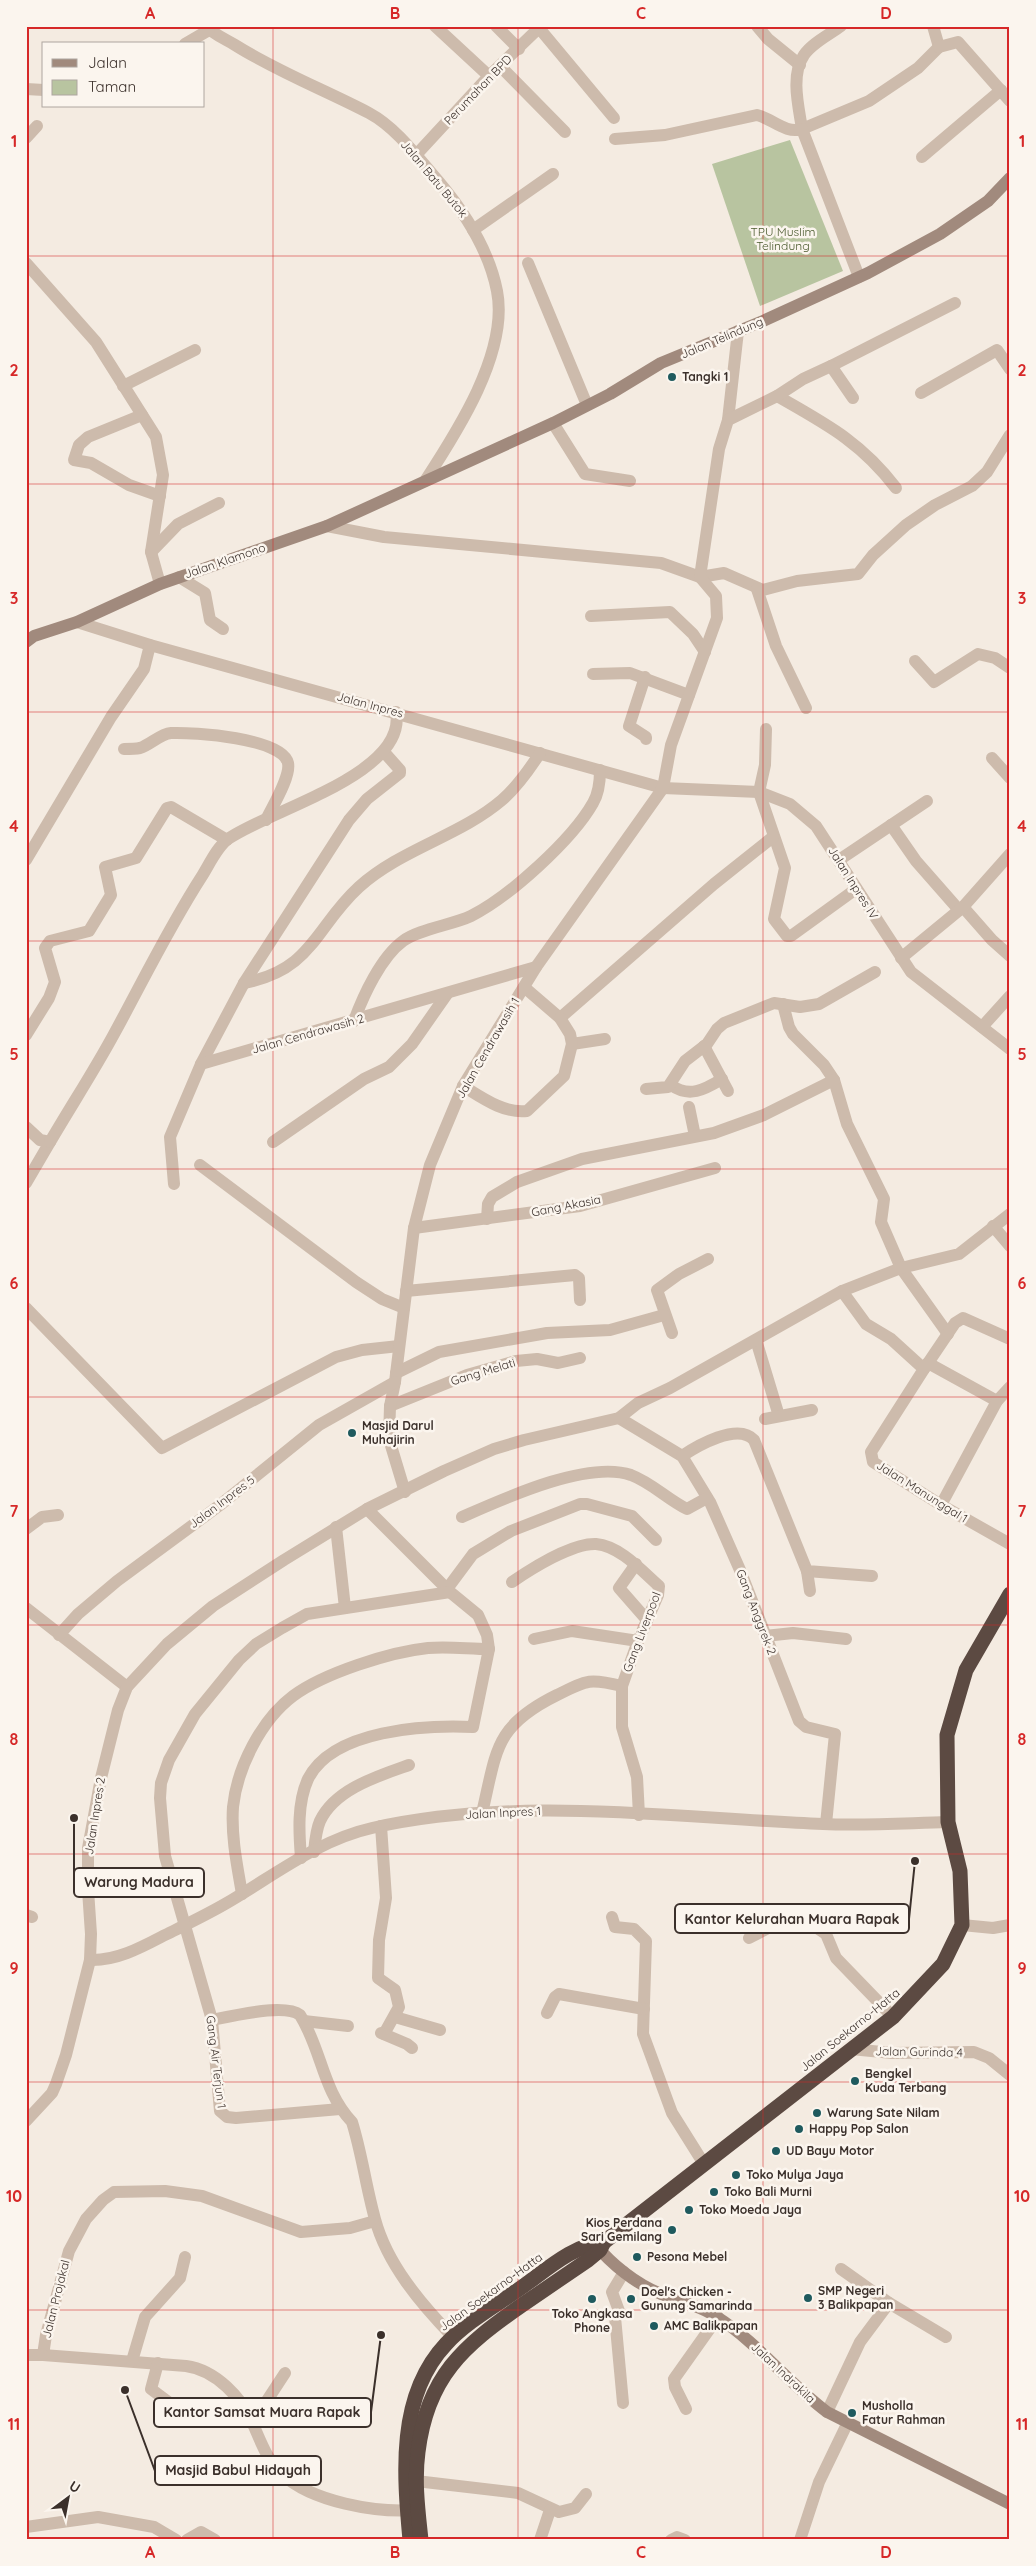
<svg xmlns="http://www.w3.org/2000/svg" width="1036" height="2566" viewBox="0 0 1036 2566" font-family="Quicksand,sans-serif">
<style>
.green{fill:#b8c4a0}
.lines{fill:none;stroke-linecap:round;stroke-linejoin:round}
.street{stroke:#cdbbac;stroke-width:12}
.secondary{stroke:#a18a7d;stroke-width:12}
.highway{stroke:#5c4a42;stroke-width:15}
.grid{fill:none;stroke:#d62828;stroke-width:1;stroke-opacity:0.55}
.poi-dot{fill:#1f5a5e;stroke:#fbf5ee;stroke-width:2}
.labels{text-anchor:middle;stroke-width:5;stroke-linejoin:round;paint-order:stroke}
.street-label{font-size:12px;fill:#3b302b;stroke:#fbf5ee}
.park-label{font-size:12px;fill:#4a5a2e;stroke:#fbf5ee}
.poi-label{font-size:12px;font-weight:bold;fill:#3b302b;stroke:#fbf5ee;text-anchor:start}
.leader{fill:none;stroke:#3b302b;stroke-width:2}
.callout-dot{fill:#3b302b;stroke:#fbf5ee;stroke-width:2}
.callout{fill:#fbf5ee;stroke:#3b302b;stroke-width:2}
.callout-label{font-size:14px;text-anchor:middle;font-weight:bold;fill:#3b302b}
.neatline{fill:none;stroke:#d62828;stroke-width:2}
.grid-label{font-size:16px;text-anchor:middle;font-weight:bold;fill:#d62828}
</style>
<rect width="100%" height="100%" fill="#f4ebe1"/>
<!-- green -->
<path class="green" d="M790,140L843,271L760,306L712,164Z"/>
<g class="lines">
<!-- street -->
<g class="street">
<path d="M206,26C213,34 225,39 235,45C278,72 325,90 369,113C397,128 419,159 439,182C465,213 489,250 497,291C509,352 457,432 425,481"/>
<path d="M435,26L489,76"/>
<path d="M496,26L519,49"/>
<path d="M757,26L768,39L800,65"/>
<path d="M841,26C829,35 812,43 804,55C790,75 799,108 802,129L869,101L918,68L939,47"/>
<path d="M933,26L939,47"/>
<path d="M539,28L614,118"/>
<path d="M185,44L209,30"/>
<path d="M939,47L958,42L1010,101"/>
<path d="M500,66L565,132"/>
<path d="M26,89L44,90"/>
<path d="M26,138L37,126"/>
<path d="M615,139L665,135L757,115C773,119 785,134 802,129L859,277"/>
<path d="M416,155L489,76L541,26"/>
<path d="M922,157L1001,90"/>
<path d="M473,230L553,174"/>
<path d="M26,263L96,342L156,437L163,475L151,552L160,584"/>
<path d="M528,263L587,405"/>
<path d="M831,366L955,303"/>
<path d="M123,386L195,350"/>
<path d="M921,393L997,350L1010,369"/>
<path d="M777,396C826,424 861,442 896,488"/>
<path d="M142,415L88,437L79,445L74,460L91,463L129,485L160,496"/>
<path d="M728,420L738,331"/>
<path d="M553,423L585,474L630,481"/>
<path d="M327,526L384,537L661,563L700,577L724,573L763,590L797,581L858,574L873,555L906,525L935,505L972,486L987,472L1010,435"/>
<path d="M151,552L178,524L219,503"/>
<path d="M179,577L205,593L210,620L223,629"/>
<path d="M757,589L776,646L806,708"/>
<path d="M591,616L670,612L693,634L705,652"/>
<path d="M77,622L150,645L663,788L759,792L790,804L816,826L911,972L1010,1049"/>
<path d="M915,661L934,682L978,654L995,658L1010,668"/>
<path d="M593,674L630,673L689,695"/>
<path d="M645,677L629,726L646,737V739"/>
<path d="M766,729L765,765L759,792L785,868L774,919L787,936H791L856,889"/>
<path d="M124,749C129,749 135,749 140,748C150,745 160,734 171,733C193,732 283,738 288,763C291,777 272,807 266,820"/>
<path d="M992,758L1010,778"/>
<path d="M891,825L916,861L959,910"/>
<path d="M26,860L111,717L144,669L150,645"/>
<path d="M839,860L927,801"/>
<path d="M963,907L992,940L1010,956"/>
<path d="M901,958L963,907L1010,854"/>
<path d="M244,983C313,970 315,927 359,887C401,849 460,836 502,800C517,787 529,770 540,753"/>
<path d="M524,987L560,1018L714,884L773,837"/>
<path d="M783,1004L789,1027L793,1034L824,1065L834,1080L847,1124L884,1199L881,1222L901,1268L948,1334"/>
<path d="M354,1021C363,996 381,957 403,941C419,929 452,925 471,916C509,897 572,840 593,803C599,793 600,782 600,770"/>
<path d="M982,1027L1010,996"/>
<path d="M26,1035L49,998L55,982L45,948L50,941L89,931L111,895L105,867L136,858L167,808L171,807L227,840"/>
<path d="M572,1044L605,1039"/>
<path d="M704,1046L728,1091"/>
<path d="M201,1064L244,983L349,820L367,799L400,773V770L384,752"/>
<path d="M671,1085C689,1098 704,1090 722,1079"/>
<path d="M463,1086C481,1097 504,1114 527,1111L564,1076L572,1044L570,1034L560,1018"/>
<path d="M646,1089L668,1087L685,1061L707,1044L717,1029L724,1023L774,1003L800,1007L819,1004L875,972"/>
<path d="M689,1107L695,1136"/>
<path d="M26,1127L40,1140L50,1142L26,1183"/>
<path d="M50,1142C71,1106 94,1071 114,1034C143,981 169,927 202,876C209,865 217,847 228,839C269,810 408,774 396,712"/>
<path d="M273,1142L364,1079L389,1067L412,1044L447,994"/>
<path d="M200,1165L356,1282L382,1299L404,1308"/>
<path d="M174,1184L170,1137L201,1064L536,967"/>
<path d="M487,1219L488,1204L492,1197L517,1182L582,1159L714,1133L764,1115L834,1080"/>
<path d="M993,1226L1010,1246"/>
<path d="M414,1228L580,1206L715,1168"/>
<path d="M406,1291L575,1275L579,1278L580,1300"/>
<path d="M842,1291L866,1324L891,1339L924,1369L871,1452L873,1462L941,1505L1010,1544"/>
<path d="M26,1308L162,1448L336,1357L362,1350L399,1346"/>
<path d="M672,1333L657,1290L679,1274L708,1259"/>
<path d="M756,1340L779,1416"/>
<path d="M928,1363L997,1401"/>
<path d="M924,1369L955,1323L963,1318L1010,1339"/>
<path d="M396,1373L439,1352L547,1333L610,1330L664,1315"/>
<path d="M390,1406L467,1375L516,1361L537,1359L558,1363L580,1358"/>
<path d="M619,1418L682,1456L710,1502L740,1570L799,1721L806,1727L835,1734L826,1824"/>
<path d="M765,1419L812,1410"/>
<path d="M682,1456C697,1446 738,1422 754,1440L807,1571L872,1576"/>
<path d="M405,1492L389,1439L390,1406L395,1382L414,1228L430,1165L463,1086L536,967L663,788L671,745L717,618L716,596L700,577L719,449L728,420L777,396L803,379L831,366L853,398"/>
<path d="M941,1505L997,1401L1010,1387"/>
<path d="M462,1517C503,1499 587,1460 631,1475C652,1483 667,1499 687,1509L707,1498"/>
<path d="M336,1527L345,1608"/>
<path d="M26,1529L42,1517L58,1515"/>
<path d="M636,1564L619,1588L647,1620"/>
<path d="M807,1571L810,1591"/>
<path d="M512,1582C531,1569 572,1543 596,1544C620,1546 642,1571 659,1586L658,1595L638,1641L622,1686V1727L637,1777L639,1815"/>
<path d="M447,1589L473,1554L511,1531L580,1504H587L632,1516L656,1540"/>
<path d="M26,1608L127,1687"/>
<path d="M59,1635L78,1614L117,1581L220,1505L319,1425L395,1382"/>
<path d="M765,1636L793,1633L846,1639"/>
<path d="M534,1639L572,1631L638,1641"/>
<path d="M482,1813C497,1750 494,1726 557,1695C587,1680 589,1678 622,1686"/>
<path d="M381,1826L386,1898L379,1940L378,1978L395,1990L399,2007L384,2034"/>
<path d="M314,1852C315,1842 316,1830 320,1821C335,1789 378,1776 409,1765"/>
<path d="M301,1858C299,1833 297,1803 308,1779C333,1729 426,1725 473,1727L489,1649L487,1635L478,1615L450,1592L367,1509"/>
<path d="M242,1894C237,1865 231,1836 233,1807C237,1768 261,1720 293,1696C324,1673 390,1652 428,1648C448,1646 469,1649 489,1649"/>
<path d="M26,1915L32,1917"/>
<path d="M612,1917L615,1927L634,1929L646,1941L643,2034L672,2113L704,2164"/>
<path d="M962,1925L993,1928L1010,1925"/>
<path d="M749,1938L793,1915L801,1917L826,1934L836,1958L893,2017"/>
<path d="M90,1960C117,1961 142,1947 165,1935C185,1925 206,1915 225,1904C272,1877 318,1840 372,1828C519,1795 674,1818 823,1824C865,1826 907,1823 948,1822"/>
<path d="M547,2013L555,1997L559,1994L644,2009"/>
<path d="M395,2017L440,2030"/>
<path d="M212,2020C231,2016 285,2003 300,2015C322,2050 322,2090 352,2122C362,2154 366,2187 375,2219C387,2264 421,2304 453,2337"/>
<path d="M304,2021L348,2026"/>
<path d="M381,2033L407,2044L412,2048"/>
<path d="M851,2049L892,2053L974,2052L989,2058L1010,2075"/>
<path d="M340,2109L236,2118L227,2117L220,2111L212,2020L165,1856L160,1798L161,1783L169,1760L195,1714L239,1660L256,1644L282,1628L307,1614L450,1592"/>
<path d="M26,2121L52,2093L56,2084L66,2055L90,1960L91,1934L88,1890V1848L101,1778L118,1710L127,1687L167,1644L213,1606L284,1560L367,1509L444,1471L494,1449L524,1440L619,1418L638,1403L670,1388L842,1291L901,1268L959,1254L1010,1214"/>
<path d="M375,2221L350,2228L301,2232L202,2196L165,2191L114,2192L103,2200L86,2219L69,2251L46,2335L43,2355L186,2366C216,2370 242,2398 253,2424C261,2442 267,2460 282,2474C312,2502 376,2513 416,2510"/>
<path d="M841,2269L889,2303"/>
<path d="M26,2355H43"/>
<path d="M132,2361L145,2317L180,2278L185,2257"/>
<path d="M158,2363L151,2389L191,2419"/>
<path d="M623,2403L615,2317L619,2311L612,2292L624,2272"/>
<path d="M686,2409L675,2387L674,2379L718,2317"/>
<path d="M827,2412L860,2342L889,2303L946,2337"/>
<path d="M253,2422L285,2373"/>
<path d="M416,2481L518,2493L559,2512L575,2508L586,2494"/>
<path d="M26,2527L98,2517L154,2527L176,2540"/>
<path d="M187,2540L201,2532L215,2540"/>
<path d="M540,2540L550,2510"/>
<path d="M671,2540L677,2537L685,2540"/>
<path d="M800,2540L819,2482L848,2422"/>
</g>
<!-- secondary -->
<g class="secondary">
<path d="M26,642L34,636L77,622L160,584L327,526L553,423L610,394L661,363L763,321L868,273L940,234L988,201L1010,178"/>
<path d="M595,2244C611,2264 636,2284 661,2294C679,2301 701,2306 717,2317C758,2343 788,2383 827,2412L1010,2504"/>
</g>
<!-- highway -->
<g class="highway">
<path d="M410,2540C404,2474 397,2396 446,2344C467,2321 497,2305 522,2287C546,2270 575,2244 604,2242"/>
<path d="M421,2540C418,2511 414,2481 418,2452C427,2377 463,2346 522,2305C544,2290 566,2275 588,2260L600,2250L604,2242L893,2017L943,1964L962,1925L960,1871L948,1822L947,1735L966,1670L1010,1594"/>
</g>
</g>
<!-- grid -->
<path class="grid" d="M273,26V2540M518,26V2540M763,26V2540M26,256H1010M26,484H1010M26,712H1010M26,941H1010M26,1169H1010M26,1397H1010M26,1625H1010M26,1854H1010M26,2082H1010M26,2310H1010"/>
<!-- markers -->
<g class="poi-dot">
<circle cx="672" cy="377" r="5"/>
<circle cx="352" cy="1433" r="5"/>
<circle cx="855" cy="2081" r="5"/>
<circle cx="817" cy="2113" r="5"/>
<circle cx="799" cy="2129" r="5"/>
<circle cx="776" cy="2151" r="5"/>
<circle cx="736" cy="2175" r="5"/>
<circle cx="714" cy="2192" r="5"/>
<circle cx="689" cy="2210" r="5"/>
<circle cx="672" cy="2230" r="5"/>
<circle cx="637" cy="2257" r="5"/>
<circle cx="808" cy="2298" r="5"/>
<circle cx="592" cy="2299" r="5"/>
<circle cx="631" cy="2299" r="5"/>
<circle cx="654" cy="2326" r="5"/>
<circle cx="852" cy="2413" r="5"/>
</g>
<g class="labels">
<!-- street labels -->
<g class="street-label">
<text transform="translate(478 90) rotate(-46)" y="4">Perumahan BPD</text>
<text transform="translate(434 179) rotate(50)" y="4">Jalan Batu Butok</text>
<text transform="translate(722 338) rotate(-23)" y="4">Jalan Telindung</text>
<text transform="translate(225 561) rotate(-19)" y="4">Jalan Klamono</text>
<text transform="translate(370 705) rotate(15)" y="4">Jalan Inpres</text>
<text transform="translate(853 883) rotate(58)" y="4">Jalan Inpres IV</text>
<text transform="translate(308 1034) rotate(-16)" y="4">Jalan Cendrawasih 2</text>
<text transform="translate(488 1048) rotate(-60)" y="4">Jalan Cendrawasih 1</text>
<text transform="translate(566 1206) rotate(-11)" y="4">Gang Akasia</text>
<text transform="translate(483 1372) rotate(-17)" y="4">Gang Melati</text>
<text transform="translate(922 1492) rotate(32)" y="4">Jalan Manunggal 1</text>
<text transform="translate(222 1502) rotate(-37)" y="4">Jalan Inpres 5</text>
<text transform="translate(756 1612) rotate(69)" y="4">Gang Anggrek 2</text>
<text transform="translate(642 1632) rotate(-69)" y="4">Gang Liverpool</text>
<text transform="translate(503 1813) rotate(-3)" y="4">Jalan Inpres 1</text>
<text transform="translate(95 1816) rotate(-81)" y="4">Jalan Inpres 2</text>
<text transform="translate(850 2030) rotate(-39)" y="4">Jalan Soekarno-Hatta</text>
<text transform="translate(919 2052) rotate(1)" y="4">Jalan Gurinda 4</text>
<text transform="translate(216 2062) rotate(83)" y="4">Gang Air Terjun 1</text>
<text transform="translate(491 2292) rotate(-36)" y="4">Jalan Soekarno-Hatta</text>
<text transform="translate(56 2299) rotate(-76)" y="4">Jalan Projakal</text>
<text transform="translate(783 2373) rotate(43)" y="4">Jalan Indrakila</text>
</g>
<!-- park labels -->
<g class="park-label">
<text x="783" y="236">TPU Muslim<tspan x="783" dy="14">Telindung</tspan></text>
</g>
<!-- poi labels -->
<g class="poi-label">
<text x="682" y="381">Tangki 1</text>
<text x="362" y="1430">Masjid Darul<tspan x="362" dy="14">Muhajirin</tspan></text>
<text x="865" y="2078">Bengkel<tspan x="865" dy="14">Kuda Terbang</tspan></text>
<text x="827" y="2117">Warung Sate Nilam</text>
<text x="809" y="2133">Happy Pop Salon</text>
<text x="786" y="2155">UD Bayu Motor</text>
<text x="746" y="2179">Toko Mulya Jaya</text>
<text x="724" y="2196">Toko Bali Murni</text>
<text x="699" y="2214">Toko Moeda Jaya</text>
<text x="662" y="2227" text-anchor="end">Kios Perdana<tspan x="662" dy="14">Sari Gemilang</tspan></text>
<text x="647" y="2261">Pesona Mebel</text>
<text x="818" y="2295">SMP Negeri<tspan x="818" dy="14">3 Balikpapan</tspan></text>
<text x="641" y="2296">Doel's Chicken -<tspan x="641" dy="14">Gunung Samarinda</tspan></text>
<text x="592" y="2318" text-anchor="middle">Toko Angkasa<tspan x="592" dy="14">Phone</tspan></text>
<text x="664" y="2330">AMC Balikpapan</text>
<text x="862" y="2410">Musholla<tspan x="862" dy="14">Fatur Rahman</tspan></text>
</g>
</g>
<!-- callouts -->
<path class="leader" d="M74 1818L74 1882M915 1861L909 1919M381 2335L371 2412M125 2390L155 2471"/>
<g class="callout-dot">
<circle cx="74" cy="1818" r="5"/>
<circle cx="915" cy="1861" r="5"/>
<circle cx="381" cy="2335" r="5"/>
<circle cx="125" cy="2390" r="5"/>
</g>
<g class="callout">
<rect x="74" y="1868" width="130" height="29" rx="5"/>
<rect x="675" y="1904" width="234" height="29" rx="5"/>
<rect x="154" y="2398" width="217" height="29" rx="5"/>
<rect x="155" y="2456" width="166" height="29" rx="5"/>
</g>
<g class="callout-label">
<text x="139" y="1887">Warung Madura</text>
<text x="792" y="1924">Kantor Kelurahan Muara Rapak</text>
<text x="262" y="2417">Kantor Samsat Muara Rapak</text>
<text x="238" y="2475">Masjid Babul Hidayah</text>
</g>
<!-- border -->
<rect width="1036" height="2566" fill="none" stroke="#fbf5ee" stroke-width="55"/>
<!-- legend -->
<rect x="42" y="42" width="162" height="65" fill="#fbf5ee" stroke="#aea6a0"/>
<rect x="52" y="59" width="25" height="8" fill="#a18a7d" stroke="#aea6a0"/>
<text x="88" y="68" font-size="15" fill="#3b302b">Jalan</text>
<rect x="52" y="80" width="25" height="15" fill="#b8c4a0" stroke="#aea6a0"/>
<text x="88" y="92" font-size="15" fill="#3b302b">Taman</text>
<!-- north arrow -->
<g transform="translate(68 2498) rotate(32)" stroke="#fbf5ee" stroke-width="4" paint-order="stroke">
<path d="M0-4L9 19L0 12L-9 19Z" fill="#3b302b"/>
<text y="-8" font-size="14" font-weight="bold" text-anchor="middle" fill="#3b302b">U</text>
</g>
<rect x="28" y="28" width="980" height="2510" class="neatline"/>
<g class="grid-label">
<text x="150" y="19">A</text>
<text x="395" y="19">B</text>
<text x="641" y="19">C</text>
<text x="886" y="19">D</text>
<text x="14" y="147">1</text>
<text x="1022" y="147">1</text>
<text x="14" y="376">2</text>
<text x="1022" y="376">2</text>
<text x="14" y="604">3</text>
<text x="1022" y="604">3</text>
<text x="14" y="832">4</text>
<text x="1022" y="832">4</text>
<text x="14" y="1060">5</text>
<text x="1022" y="1060">5</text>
<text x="14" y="1289">6</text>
<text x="1022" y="1289">6</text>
<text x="14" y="1517">7</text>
<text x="1022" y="1517">7</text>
<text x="14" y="1745">8</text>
<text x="1022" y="1745">8</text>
<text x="14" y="1974">9</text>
<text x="1022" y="1974">9</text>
<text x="14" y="2202">10</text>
<text x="1022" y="2202">10</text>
<text x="14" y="2430">11</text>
<text x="1022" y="2430">11</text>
<text x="150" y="2558">A</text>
<text x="395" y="2558">B</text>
<text x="641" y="2558">C</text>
<text x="886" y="2558">D</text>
</g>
</svg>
